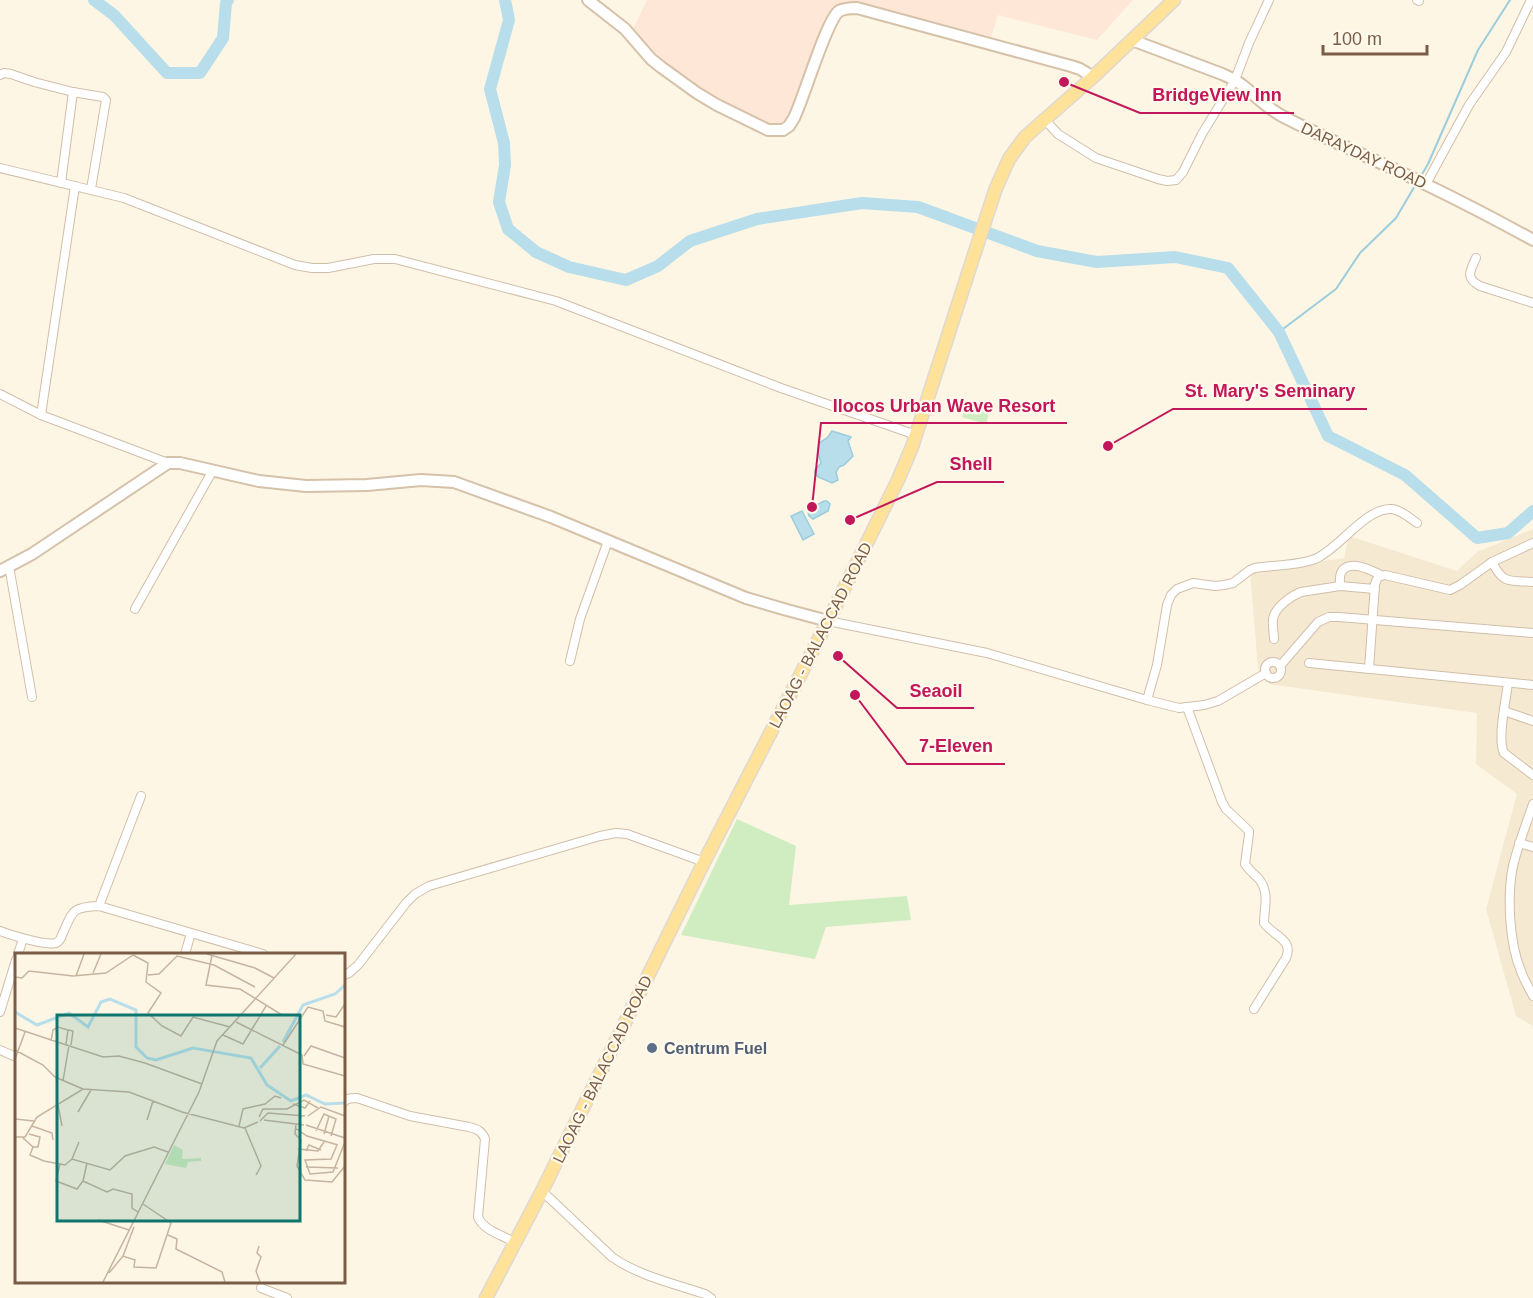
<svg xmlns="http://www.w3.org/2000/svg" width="1533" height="1298" viewBox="0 0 1533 1298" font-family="Helvetica,sans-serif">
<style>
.residential{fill:#f6e9d2}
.commercial{fill:#ffe7d7}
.green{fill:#cfedc1}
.water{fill:#b7deea;stroke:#9ccddc;stroke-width:1.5}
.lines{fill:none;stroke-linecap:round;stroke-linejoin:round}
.stream{stroke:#9ccddc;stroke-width:2}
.river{stroke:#b7deea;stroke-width:12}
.street-casing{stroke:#d1bea9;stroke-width:10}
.secondary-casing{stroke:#d6c1a9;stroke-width:14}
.primary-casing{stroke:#dfd8d3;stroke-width:15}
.street{stroke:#fff;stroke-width:8}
.secondary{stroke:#fff;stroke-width:10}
.primary{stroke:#ffe29a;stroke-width:12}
.service-dot{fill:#5c6f8a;stroke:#fff9ec;stroke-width:2}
.labels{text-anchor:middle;stroke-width:4.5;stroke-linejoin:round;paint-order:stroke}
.street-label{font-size:16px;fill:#795d47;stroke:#fff9ec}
.service-label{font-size:16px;font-weight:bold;fill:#4e5e75;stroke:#fff9ec;text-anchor:start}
.inset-river{fill:none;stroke:#b7deea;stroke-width:3}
.inset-road{fill:none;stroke:#c5b4a0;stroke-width:1.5}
.view{fill:#0f766e;fill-opacity:0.15;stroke:#0f766e;stroke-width:3}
.inset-edge{fill:none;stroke:#795d47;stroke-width:3}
.leader{fill:none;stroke:#c2185b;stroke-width:2}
.callout-dot{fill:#c2185b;stroke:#fff9ec;stroke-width:2}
.callout-label{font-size:18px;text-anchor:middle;font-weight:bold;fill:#c2185b;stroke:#fff9ec;stroke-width:4.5;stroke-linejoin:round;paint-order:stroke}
</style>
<rect width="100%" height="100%" fill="#fef6e4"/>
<!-- residential -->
<path class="residential" d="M1533,529V1026L1516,1016L1486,909L1517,794L1476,764L1477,713L1269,684L1258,669L1250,572L1344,558L1349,536L1457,571L1477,552Z"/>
<!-- commercial -->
<path class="commercial" d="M647,0H1133L1097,40L998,15L990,40L858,3L845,2L832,9L790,119L783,126L770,127L721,103L662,63L633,29Z"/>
<!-- green -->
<g class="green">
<path d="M966,405L989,413L986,424L962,417Z"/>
<path d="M737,819L796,846L789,905L907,896L911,920L826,927L815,959L681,935Z"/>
</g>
<!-- water -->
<g class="water">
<path d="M832,431L851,437L848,441L853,456L844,465L839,467L836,472L838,480L832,483L818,477L815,473V470L821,463L818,452L819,443L827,438Z"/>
<path d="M824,501H827L830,504L828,511L813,519L809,516L808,512L809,509Z"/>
<path d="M802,511L814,534L803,540L791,516Z"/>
</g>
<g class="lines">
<!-- stream -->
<g class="stream">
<path d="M1421,176L1428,164L1478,50L1510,0"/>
<path d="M1279,332L1336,289L1360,253L1396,218L1416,184"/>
</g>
<!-- river -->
<g class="river">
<path d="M94,0L114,15L167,73H200L223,38L226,3L228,0"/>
<path d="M505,0L509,20L490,89L504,143L505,165L499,202L508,229L536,252L569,267L626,280L658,266L690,241L757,219L862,203L918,207L1037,251L1097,262L1175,257L1228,268L1279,332L1328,436L1405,475L1477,538L1508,533L1533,511"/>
</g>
<defs>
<g id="street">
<path d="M1417,0L1419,1"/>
<path d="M0,75L4,73L11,74L34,82L73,92L61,183"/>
<path d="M73,92L103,97L106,100L91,189"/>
<path d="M1045,120L1058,134L1096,158L1158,179L1167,181L1176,180L1183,172L1202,134L1235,80L1249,43L1269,0"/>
<path d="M0,168L124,198L295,265L312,268H328L374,259H395L556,301L781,388L916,435"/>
<path d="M1426,184L1469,105L1506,52L1531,0"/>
<path d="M1476,258C1470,271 1465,278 1480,286L1533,303"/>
<path d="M0,394L41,415L168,463"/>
<path d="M41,415L75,186"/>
<path d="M1492,562C1504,585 1508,580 1533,582"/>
<path d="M9,566L32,697"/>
<path d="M1340,586C1340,581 1339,575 1342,571C1351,559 1372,571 1381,575"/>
<path d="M135,609L213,470"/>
<path d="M828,621L987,653L1147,700L1179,708L1204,705L1218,701L1266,673"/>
<path d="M1274,639C1274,632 1272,625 1273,619C1275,607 1291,596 1301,592L1340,586L1375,589"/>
<path d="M570,661L580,619L608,541"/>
<circle cx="1273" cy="670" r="8"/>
<path d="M1309,663L1533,685"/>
<path d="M1280,666L1318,622L1329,617H1339L1533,633"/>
<path d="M1369,669L1375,584L1378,577L1385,575L1450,590L1460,585L1492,562L1533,543"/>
<path d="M1508,683C1506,700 1497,739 1504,753L1533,775"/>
<path d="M1147,700L1157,665L1167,605L1171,595L1177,589L1193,583L1215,586L1224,585L1233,583L1250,570L1255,568C1274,565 1297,566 1315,559C1339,549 1366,507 1392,509C1401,510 1410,518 1417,523"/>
<path d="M1187,707L1222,802L1226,809L1249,831V834L1245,864C1249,870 1254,874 1259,879C1270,893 1264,908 1264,923C1273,936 1294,939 1286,958L1254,1009"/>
<path d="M1504,711L1533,721"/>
<path d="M1533,804C1526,825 1518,845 1513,866C1507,895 1509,943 1521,971C1524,980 1529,988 1533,996"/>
<path d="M1519,843L1533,847"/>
<path d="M99,906L141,796"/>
<path d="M0,931C10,935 47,946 56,943C60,941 61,939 62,935C73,912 70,907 99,906L263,954"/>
<path d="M18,954L23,939"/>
<path d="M185,954L191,933"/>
<path d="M344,975L349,973L358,965L406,903L415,894L429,886L600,836L616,833L627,834L704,862"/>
<path d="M0,1012L16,960"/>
<path d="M0,1050L16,1057"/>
<path d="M344,1102C347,1098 352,1098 357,1098L410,1116L469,1127C477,1129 482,1131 485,1139L478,1217C483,1230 502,1235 514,1242"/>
<path d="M542,1191L612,1257C639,1276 675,1284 705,1294L711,1298"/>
<path d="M261,1288L287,1298"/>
</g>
<g id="secondary">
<path d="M588,0L625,29L651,59L661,67L697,93L717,105L768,130H783L789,126L794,118C804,98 826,21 839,11C845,8 851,8 857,8L1071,66L1080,69L1093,77"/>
<path d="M1132,40L1222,74C1229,77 1236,80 1242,85C1256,96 1267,108 1282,116C1328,140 1376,160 1423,183C1460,201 1497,220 1533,240"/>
<path d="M0,571L32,554L168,463H180L259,481L306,486L367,485L421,480L454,482L551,517L746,598L787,610L828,621"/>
</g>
<path id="primary" d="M486,1298L542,1191L704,862L828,621L898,480L912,447L972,261L996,188L1009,159L1025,137L1093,77L1174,0"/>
</defs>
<!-- street casing -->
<use href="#street" class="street-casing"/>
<!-- secondary casing -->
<use href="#secondary" class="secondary-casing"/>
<!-- primary casing -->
<use href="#primary" class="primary-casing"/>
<!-- street -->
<use href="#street" class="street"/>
<!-- secondary -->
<use href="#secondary" class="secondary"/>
<!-- primary -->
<use href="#primary" class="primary"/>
</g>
<!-- markers -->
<circle class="service-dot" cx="652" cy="1048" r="6"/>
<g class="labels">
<!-- street labels -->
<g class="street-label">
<text transform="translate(1364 155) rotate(25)" y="6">DARAYDAY ROAD</text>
<text transform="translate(820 635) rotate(-63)" y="6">LAOAG - BALACCAD ROAD</text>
<text transform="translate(602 1069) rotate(-64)" y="6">LAOAG - BALACCAD ROAD</text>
</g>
<!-- service labels -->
<g class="service-label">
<text x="664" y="1054">Centrum Fuel</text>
</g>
</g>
<!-- overview -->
<g transform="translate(15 953)">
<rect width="330" height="330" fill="#fef6e4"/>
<path d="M159,192L168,197L167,206L186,205V208L173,209L171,215L150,211Z" fill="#cfedc1"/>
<path class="inset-river" d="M0,59L22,72L54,60L73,74L86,49L95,46L121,57V94L132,105L141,107L178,95L236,105L252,132L276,148L291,142L310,151L330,150M268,89L288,52L320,41L330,32M245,115L265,93"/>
<path class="inset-road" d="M192,1L240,15L259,25M118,2L133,10L131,29L146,40L133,60L147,73L166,83L178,64L215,74M197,2L191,32L225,36L267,62M78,20L86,1M133,22L144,21L162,3L199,12L240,34M61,23L69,1M0,24L7,25L14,18L58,23L91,20L118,2M311,62L321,64L330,51M221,69L287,102L288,111L330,123M0,75L88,104L104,103L130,110L187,131M53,77L58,78L56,92M208,82L228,91L251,53M36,88L38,77L43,74L53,77L51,91M268,92L293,54L308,58L310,68L330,74M0,97L28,112L40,124L68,136M289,103L296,93L330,105M0,106L10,79M48,128L54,92M278,151L290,155L295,148M43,152L47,173M63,159L76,137M293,163L306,154L330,163M244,164L248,156H272L289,147L303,155M0,166L19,168M132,167L138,148M249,167L289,172M245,168L253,160L290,163M281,171L280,181L286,187L282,213L290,227L317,229L330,213M291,172L330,185M17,173L37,180L38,187M224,173L228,156L250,151L260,143L266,145M230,175L246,213L241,222M280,175L292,183L323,192M301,178L309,161L321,166L316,183M14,181L25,184L23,194H18M309,181L314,163M0,184H10L22,164L68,136L114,139L167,159L229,175L243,169M8,185L18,194L15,202L29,208L50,212L57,206L95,217L110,203L139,194L153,199M322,192L316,206L290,207L295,221L318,219L330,189M283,196L303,198L309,189M291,198L294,192L306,197M57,206L64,189M45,211L41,228L62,236L68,228L92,239L98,236L117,241V255L123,259M291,214L323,215M68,228L72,210M83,267L114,277M153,282L162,286L161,296L207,319L210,329M244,293L242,300L246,304L241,318L245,329M108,303L119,274M94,320L108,303L120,307L119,314L141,315L156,270L128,251M88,329L184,139L202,88L281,1"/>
<path class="view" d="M42,62H285V268H42Z"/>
<rect width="330" height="330" class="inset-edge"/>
</g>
<!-- callouts -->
<path class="leader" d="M1064 82L1140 113H1294M1108 446L1173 409H1367M812 507L821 423H1067M850 520L937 482H1004M838 656L897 708H974M855 695L907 764H1005"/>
<g class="callout-dot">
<circle cx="1064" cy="82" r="6"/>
<circle cx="1108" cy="446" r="6"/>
<circle cx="812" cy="507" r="6"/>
<circle cx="850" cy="520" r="6"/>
<circle cx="838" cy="656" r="6"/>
<circle cx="855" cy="695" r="6"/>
</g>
<g class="callout-label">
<text x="1217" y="101">BridgeView Inn</text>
<text x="1270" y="397">St. Mary's Seminary</text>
<text x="944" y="412">Ilocos Urban Wave Resort</text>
<text x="971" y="470">Shell</text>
<text x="936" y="697">Seaoil</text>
<text x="956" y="752">7-Eleven</text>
</g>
<!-- scale -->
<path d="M1323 45v9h104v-9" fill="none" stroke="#795d47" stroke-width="3"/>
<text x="1332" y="45" font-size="18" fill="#795d47" stroke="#fff9ec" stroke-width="4.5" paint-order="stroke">100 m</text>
</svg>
